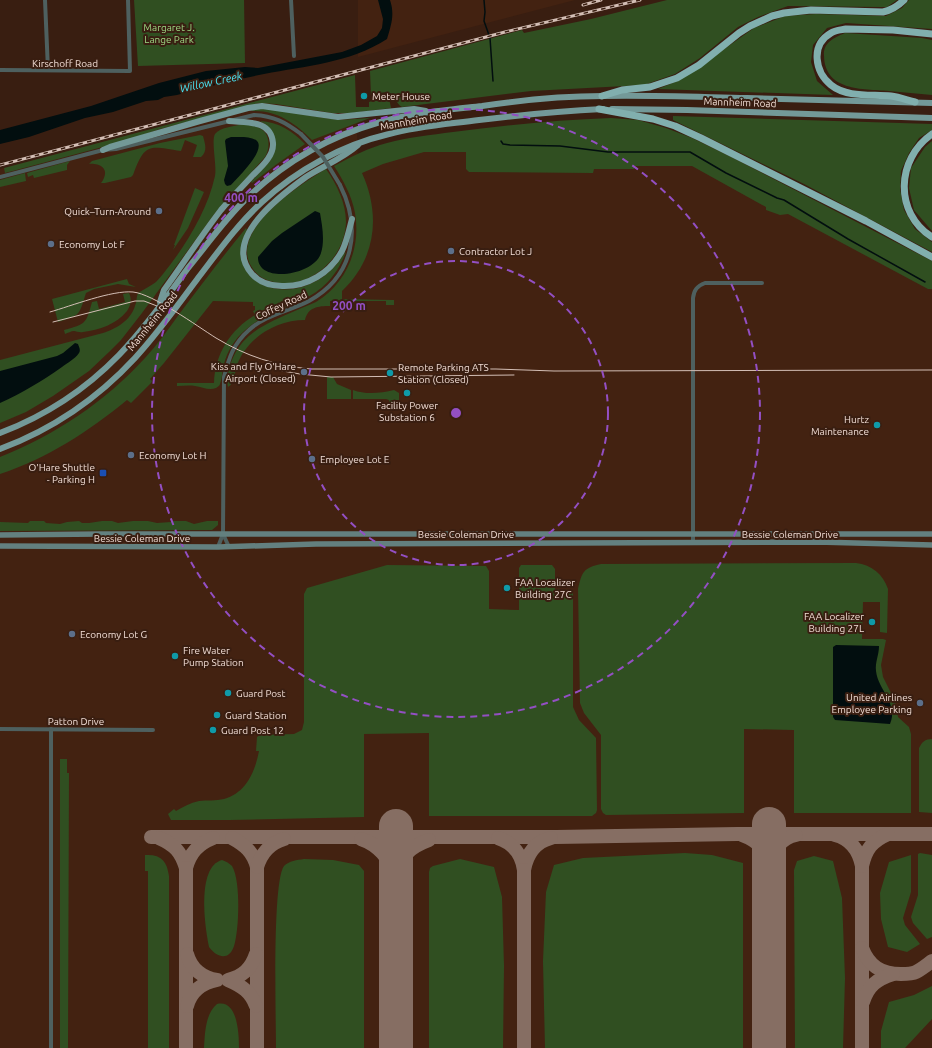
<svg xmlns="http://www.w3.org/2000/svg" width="932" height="1048" viewBox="0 0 932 1048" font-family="Ubuntu,sans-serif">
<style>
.built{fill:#432211}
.green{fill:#304f21}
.water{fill:#020e0f}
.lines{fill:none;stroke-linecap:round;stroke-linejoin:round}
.stream{stroke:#020e0f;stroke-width:1.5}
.taxiway{stroke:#866e63;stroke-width:14}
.runway{stroke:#866e63;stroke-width:34}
.street{stroke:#4e605f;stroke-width:4}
.secondary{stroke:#63807f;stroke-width:5.5}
.primary{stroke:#739998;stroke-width:6}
.highway{stroke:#81afae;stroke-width:7}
.tram{stroke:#d3beb5;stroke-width:1}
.rail-casing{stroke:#d3beb5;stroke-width:3}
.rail{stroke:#391e11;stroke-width:1.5;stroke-dasharray:4.5;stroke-linecap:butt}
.street-bridge{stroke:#4e605f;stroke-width:4}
.ring{fill:none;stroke:#934fc3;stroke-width:2;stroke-dasharray:7 5}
.culture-dot{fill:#0f9aa8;stroke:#391e11;stroke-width:1.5}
.service-dot{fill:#5c6f8a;stroke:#391e11;stroke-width:1.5}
.transit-dot{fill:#1a4fb4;stroke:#391e11;stroke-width:1.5}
.labels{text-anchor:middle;stroke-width:4;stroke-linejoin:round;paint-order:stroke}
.park-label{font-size:10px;fill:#9ed985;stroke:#391e11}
.street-label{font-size:10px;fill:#f1ddd5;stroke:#391e11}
.poi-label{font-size:10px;fill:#f1ddd5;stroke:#391e11;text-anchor:start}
.water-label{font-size:11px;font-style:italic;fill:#49e6f6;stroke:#391e11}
.centre{fill:#934fc3;stroke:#391e11;stroke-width:2}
.ring-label{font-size:12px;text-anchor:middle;font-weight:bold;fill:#934fc3;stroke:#391e11;stroke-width:4;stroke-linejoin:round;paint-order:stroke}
</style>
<rect width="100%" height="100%" fill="#391e11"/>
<!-- built -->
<g class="built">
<path d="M358,0H575L358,57Z"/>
<path d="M355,75L358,161L381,151L692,147L932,280V1048H0V169Z"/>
</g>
<!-- green -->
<g class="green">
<path d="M134,0H244L245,63L138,66Z"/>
<path d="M667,0H897L887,7H879L788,6L758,17L738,27L700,58L675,74L644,85L531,91L402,107C396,104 394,92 386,92C382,92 375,95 371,96L370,71L522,30L524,33L591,19Z"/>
<path d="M909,0H932V29L846,23L827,28L813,45L811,62L817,81L833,95L658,89L675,82L689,74L754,28L785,16L816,14L886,16L902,8Z"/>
<path d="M845,33L922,38L932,40V95C918,94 903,92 889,91C862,89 825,91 824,56C823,42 834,38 845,33Z"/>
<path d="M355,75L356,107H369V102L386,97L389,98L391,108L352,113H332L276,104L259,103L160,129L125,141L5,173L4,168Z"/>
<path d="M251,109H271L324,118L340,120L370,118L312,140C295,123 277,110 252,111Z"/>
<path d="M673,116L932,124V130L919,138L909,153L901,171L900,189L904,210L915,229L932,242V252L804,184L673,120Z"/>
<path d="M611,118L638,120L666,128L692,138L731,157L932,261V289H928L788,214L780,215L766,210V207L692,166H634V169H594L593,173L469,172L466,169V152H424L383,164L362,173C381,215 376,259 342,291V299L393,300H394V305H386V301H330V306C318,306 308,307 305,320C276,320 247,338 237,365C234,373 236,382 228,387L227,381L229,380V378H227C235,335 261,326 297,310C303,307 310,305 316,302C347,283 361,248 355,213C352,196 343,180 334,166C351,157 368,148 387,143C408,137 431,135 453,132C505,125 558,120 611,118Z"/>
<path d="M260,121C279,122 292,131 305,144L277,164L252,183L251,182L270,161L275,150L265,124Z"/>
<path d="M243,124C248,125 252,125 257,127C270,131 271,147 265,157L215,213L142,313L121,340L109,352L89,371L53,396L26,412L0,423V360L103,333C116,329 131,320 135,306C137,302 136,297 138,293C144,289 151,286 156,282C161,277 165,271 170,265C189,240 208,208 215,176C217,166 211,141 215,134C220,127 236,126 243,124Z"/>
<path d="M200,135L203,136C205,144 208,151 201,157H193L197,145L185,140L181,151C149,146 145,142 133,175L131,177L105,183H101C102,182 103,180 104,178C109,167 97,163 89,164L92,161L160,143Z"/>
<path d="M932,141V231L914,210L909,188L911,168L925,147Z"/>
<path d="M70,161L67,165V170L34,178L33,175L28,177L27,173Z"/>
<path d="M326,169C337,185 346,203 346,222C345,260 307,292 270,281C261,279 254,272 250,264C232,228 301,184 326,169Z"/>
<path d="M25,173L26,181L0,187V180Z"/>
<path d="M195,188L204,192L188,228L173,250L175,245H174Z"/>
<path d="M246,228L247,230C224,274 270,302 310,284C320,280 329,273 337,264C340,261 342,255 346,252C323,311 278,298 241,334C232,343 225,356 223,369C222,373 222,379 220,384C220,385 218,387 216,388C209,391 202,387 195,386C189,385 183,386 177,386V383H214C215,354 230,330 255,315L253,311L255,310V306H253V302L213,301L164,363L150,379L152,381L151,383L131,403L127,400C88,432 48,458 0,474V457C55,435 105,402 145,358C158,344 169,328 180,313C202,284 223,256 246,228Z"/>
<path d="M127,279L129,284L136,287L118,284L94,289L86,293C79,315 81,315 58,322L52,299Z"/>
<path d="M129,293C132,299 131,305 127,311C117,324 99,330 83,332C80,333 76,331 74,331C71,331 68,333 65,334L64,330C86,324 86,324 92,302L97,301L99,309L125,302L123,294Z"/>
<path d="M327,377H333L337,384L351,390V399H327Z"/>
<path d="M353,390C366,395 381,393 394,390L399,393V400H394V405L390,404L389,400L386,399H353Z"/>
<path d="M30,521H44L46,523L60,524L67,522L79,521L82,523H89L102,521H112L118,523L133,521H148L157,523L171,522L173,521H186L194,524L207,521H218V525L212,530L0,531V522L28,523Z"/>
<path d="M856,563C872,565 883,574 888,589L887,633L880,632V602H863L862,639H883L886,640L881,665L883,677L895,701L898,717L909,727L911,734V813H794V730L744,729V813L606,815L603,813L601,809V735L584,713L580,703L578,589C582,572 583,568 601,564Z"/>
<path d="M387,565L486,566L489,571V609L519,610V568L521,565H552L555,569V589L569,590L573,593V707L579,720L596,738L597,810L596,813L592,816H429V733L364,734V817L229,820H171L168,814L174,809L176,811C183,807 190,803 199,801C207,800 216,801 224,799C246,793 255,772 259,751H256L257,737L260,735L294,734L302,730L304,722V594L307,588Z"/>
<path d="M932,739V813L919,812V748C922,742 925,739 932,739Z"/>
<path d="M60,759H67V773H69L68,1048H60Z"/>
<path d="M685,853L712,855L743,863V1048H545L543,961L546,892L554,865L583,858Z"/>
<path d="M920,853L932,855V937L927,939L913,923L911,917L918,895V854Z"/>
<path d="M145,855C161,854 167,861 169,876V1048H148V871H145Z"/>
<path d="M911,855V892L903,918L905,925L920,944L907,952L888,947L881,919L880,893L889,862Z"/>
<path d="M814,856L833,861L842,898L845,978L843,1048H795L794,870L797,861Z"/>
<path d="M304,859L333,860L359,865L364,871V1048H276C276,1020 272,882 284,866C289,861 297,860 304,859Z"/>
<path d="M460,859L494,867L502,897L504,966L503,1048H429V872L430,868L433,866Z"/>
<path d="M222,860C225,861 229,863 232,866C241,881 239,930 234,946C229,961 217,958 209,947C205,928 196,867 222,860Z"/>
<path d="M932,986V1019L905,1048H881V1031L889,1002L914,995Z"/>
<path d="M217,1004C238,999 239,1035 239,1048H204C205,1034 205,1014 217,1004Z"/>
</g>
<!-- water -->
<g class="water">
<path d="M378,0H390C395,15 391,25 387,39C350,63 305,66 264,74C235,80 206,87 177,95L164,97L158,100L146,101L113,112L85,118L29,137L0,144V130L91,106L159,83L206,71L245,67L258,68L342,52L361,45L377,36L382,28L383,19Z"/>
<path d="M231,137C239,137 249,136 256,140C268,149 237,178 231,185L227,186L225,184L224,180L228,166L225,141L226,139Z"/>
<path d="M315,211L320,213C322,225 325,240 321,253C314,276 257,284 258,257L272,241L282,233Z"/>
<path d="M75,343L78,344C79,347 81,350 79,353C75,359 67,363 62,367C42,381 22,393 0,403V371L57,356L63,353Z"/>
<path d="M836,645L879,646C879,655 875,662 876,671C878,690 899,704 890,724L835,720L833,717V647Z"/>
</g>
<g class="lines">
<!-- stream -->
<g class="stream">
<path d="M484,0L485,12L484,21L490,38L493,81"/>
<path d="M501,141L503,144L510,145L560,146L608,152H690L726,173L777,198L784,200L848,239L925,282"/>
</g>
<!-- taxiway -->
<g class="taxiway">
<path d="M742,835C758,841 764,848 768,864"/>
<path d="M835,835C851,839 859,851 862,866V1048"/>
<path d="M151,837H556L737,834H932"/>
<path d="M159,838C175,845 181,852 186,868C190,853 198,844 213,838"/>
<path d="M232,838C245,845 253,852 257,867V1048"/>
<path d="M498,838C513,843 522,855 524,870C527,854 535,842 551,838"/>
<path d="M361,839C379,845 388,858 396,875C404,854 408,848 429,840"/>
<path d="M768,864C774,850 781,838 796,835"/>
<path d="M862,866C866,849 872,841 888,834"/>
<path d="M257,867C261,854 270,843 284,839"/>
<path d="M186,868V1048"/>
<path d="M862,948C869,966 881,974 901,974C906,974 912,974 916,972C922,969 927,965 932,961"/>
<path d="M256,954C251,969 243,976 228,980C242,986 251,992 256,1006"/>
<path d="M863,1002C868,986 877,979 893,974"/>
<path d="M187,1006C191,991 202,983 217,980C203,978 191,969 187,954"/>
<path d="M524,1048V870"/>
</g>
<!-- runway -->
<g class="runway">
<path d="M769,824V1048"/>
<path d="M396,1048V826"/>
</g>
<!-- street -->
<g class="street">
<path d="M45,0L48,70"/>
<path d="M291,0L294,56"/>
<path d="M0,70L130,71L128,0"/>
<path d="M0,177L103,150L116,149L254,115C274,116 285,122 301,134"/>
<path d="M223,534L229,547"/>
<path d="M693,543V298C694,290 697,286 705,283H762"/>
<path d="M218,547L223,534L224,377C229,358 233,344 249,330C265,315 290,311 309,301C354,276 362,229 340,185"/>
<path d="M0,729L153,730"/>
<path d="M51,729V1048"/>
</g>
<!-- secondary -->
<g class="secondary">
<path d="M0,535L100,534H932"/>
<path d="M0,546L218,547L316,544L817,542L932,545"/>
</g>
<!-- primary -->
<g class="primary">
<path d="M612,109L687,110L932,118"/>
<path d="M103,150L110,147L200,121L248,108L262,106L338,117L414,109L426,111"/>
<path d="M352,219C349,230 347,241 342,251C330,273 307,287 282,286C270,286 260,283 252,274C221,239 281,195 306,177C323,166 342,159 358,145"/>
<path d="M160,302L164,290C183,264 201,236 221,210C231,198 242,187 252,176C261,167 274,156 273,143C271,119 245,123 229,121"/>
<path d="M0,433C45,416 85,390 119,355C144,329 166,298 188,268C207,245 224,220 246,199C283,163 328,137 377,123C411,113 447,110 482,106C522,100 563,96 603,96C651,95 699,97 747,98C808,100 870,101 932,103"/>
<path d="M0,449C51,430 98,398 135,358C158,333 178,305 198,278C218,252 237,225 262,202C297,170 342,145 389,134C418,126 449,124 479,120C520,115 561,111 603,109"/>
</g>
<!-- highway -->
<g class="highway">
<path d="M602,96L622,90L650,87L677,78L699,65L739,33L750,26L772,16L784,13L811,10L883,12C892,10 897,7 904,0"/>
<path d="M915,102C907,100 899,97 891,96C872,94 847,98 831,85C815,72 810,45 831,33C835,30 841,30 846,29L893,30L932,34"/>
<path d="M599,109L653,119L675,126L701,138L866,221L932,257"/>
<path d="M932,134C896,159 894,213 932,237"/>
</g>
<!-- tram -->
<g class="tram">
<path d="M50,312C71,306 112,290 133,292C153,294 197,326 216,338C246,356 276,366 311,369H496L554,371L932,370"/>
<path d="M53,322L135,301H144L157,306"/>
<path d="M277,370L300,374L331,377L514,375"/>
</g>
<defs>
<g id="rail">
<path d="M583,5L601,0"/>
<path d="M0,165L505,32L640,0"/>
</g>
</defs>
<!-- rail casing -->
<use href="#rail" class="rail-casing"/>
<!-- rail -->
<use href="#rail" class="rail"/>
<!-- street-bridge -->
<path class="street-bridge" d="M301,134L323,157L340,185"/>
</g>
<!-- distance rings -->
<g class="ring">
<circle cx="456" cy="413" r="152"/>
<circle cx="456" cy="413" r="304"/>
</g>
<!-- markers -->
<g class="culture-dot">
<circle cx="364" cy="96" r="4"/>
<circle cx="390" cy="373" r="4"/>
<circle cx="407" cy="393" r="4"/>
<circle cx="877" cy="425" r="4"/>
<circle cx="507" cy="588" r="4"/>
<circle cx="872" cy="622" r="4"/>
<circle cx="175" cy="656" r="4"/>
<circle cx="228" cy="693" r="4"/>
<circle cx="217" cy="715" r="4"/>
<circle cx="213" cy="730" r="4"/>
</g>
<g class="service-dot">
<circle cx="159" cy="211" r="4"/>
<circle cx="51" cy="244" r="4"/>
<circle cx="451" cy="251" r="4"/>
<circle cx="304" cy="372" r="4"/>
<circle cx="131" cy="455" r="4"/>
<circle cx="312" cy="459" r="4"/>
<circle cx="72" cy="634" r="4"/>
<circle cx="920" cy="703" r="4"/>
</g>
<rect class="transit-dot" x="99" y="469" width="8" height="8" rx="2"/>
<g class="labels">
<!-- park labels -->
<g class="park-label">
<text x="169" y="31">Margaret J.<tspan x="169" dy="12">Lange Park</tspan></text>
</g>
<!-- street labels -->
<g class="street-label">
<text x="65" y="67">Kirschoff Road</text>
<text transform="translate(740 102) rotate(2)" y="4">Mannheim Road</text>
<text transform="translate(416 120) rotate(-10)" y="4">Mannheim Road</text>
<text transform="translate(281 305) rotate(-25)" y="4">Coffey Road</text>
<text transform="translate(152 321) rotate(-51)" y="4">Mannheim Road</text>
<text x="466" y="538">Bessie Coleman Drive</text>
<text x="790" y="538">Bessie Coleman Drive</text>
<text x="142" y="542">Bessie Coleman Drive</text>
<text x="76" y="725">Patton Drive</text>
</g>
<!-- poi labels -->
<g class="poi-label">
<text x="372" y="100">Meter House</text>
<text x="151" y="215" text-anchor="end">Quick–Turn-Around</text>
<text x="59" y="248">Economy Lot F</text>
<text x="459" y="255">Contractor Lot J</text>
<text x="296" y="370" text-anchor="end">Kiss and Fly O'Hare<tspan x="296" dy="12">Airport (Closed)</tspan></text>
<text x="398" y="371">Remote Parking ATS<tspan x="398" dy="12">Station (Closed)</tspan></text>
<text x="407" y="409" text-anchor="middle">Facility Power<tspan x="407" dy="12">Substation 6</tspan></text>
<text x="869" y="423" text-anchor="end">Hurtz<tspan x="869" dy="12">Maintenance</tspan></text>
<text x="139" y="459">Economy Lot H</text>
<text x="320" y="463">Employee Lot E</text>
<text x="95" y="471" text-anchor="end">O'Hare Shuttle<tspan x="95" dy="12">- Parking H</tspan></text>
<text x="515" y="586">FAA Localizer<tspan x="515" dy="12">Building 27C</tspan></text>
<text x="864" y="620" text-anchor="end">FAA Localizer<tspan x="864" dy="12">Building 27L</tspan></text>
<text x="80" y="638">Economy Lot G</text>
<text x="183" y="654">Fire Water<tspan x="183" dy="12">Pump Station</tspan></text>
<text x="236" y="697">Guard Post</text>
<text x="912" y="701" text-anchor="end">United Airlines<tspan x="912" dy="12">Employee Parking</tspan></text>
<text x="225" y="719">Guard Station</text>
<text x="221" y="734">Guard Post 12</text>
</g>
<!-- water labels -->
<g class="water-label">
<text transform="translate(211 82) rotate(-12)" y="4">Willow Creek</text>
</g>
</g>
<circle cx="456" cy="413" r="6" class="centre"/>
<g class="ring-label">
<text x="241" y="202">400 m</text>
<text x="349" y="310">200 m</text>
</g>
</svg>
